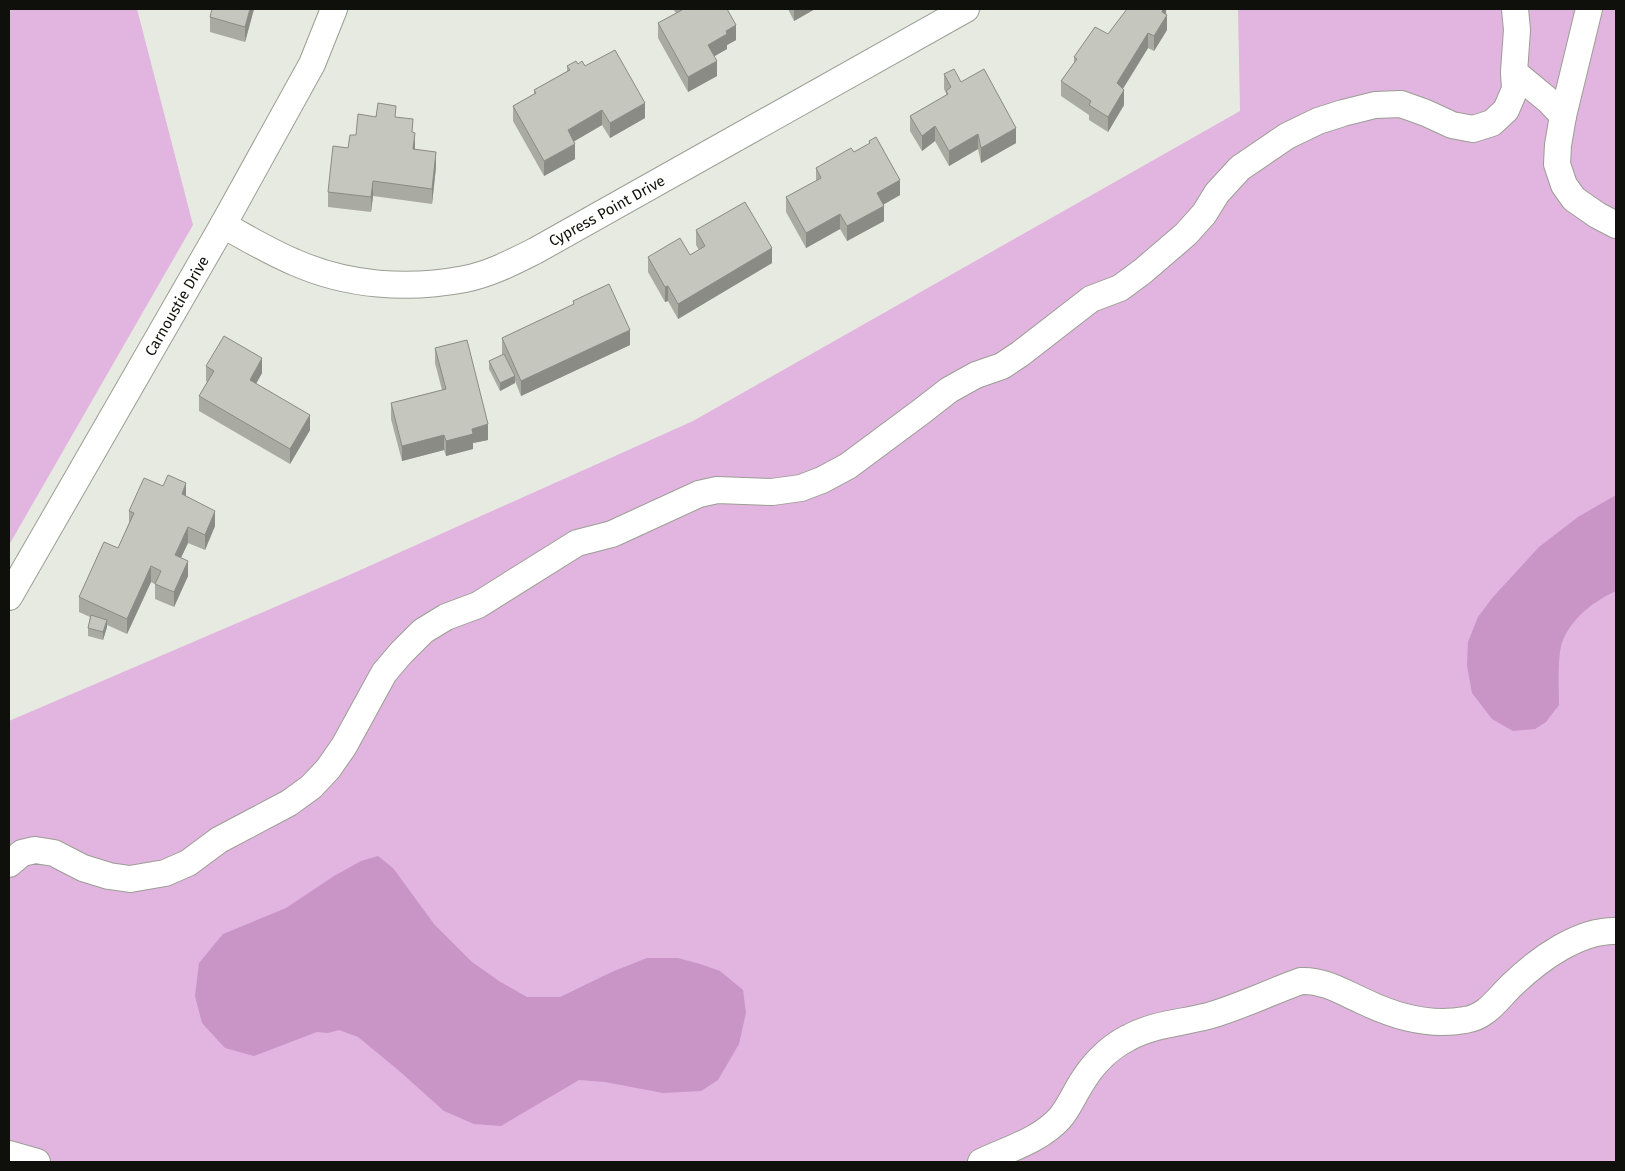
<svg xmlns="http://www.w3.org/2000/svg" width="1625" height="1171" viewBox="0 0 1625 1171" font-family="'Fira Sans',sans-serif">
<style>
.green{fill:#e2b4e0}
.water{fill:#c895c6}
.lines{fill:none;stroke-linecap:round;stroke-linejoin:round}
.minor-casing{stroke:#9b9e94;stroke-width:28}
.minor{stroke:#fff;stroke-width:26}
.wall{fill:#a9aba3}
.shaded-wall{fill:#8a8b85}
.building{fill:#c5c7be;stroke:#8a8b85}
.labels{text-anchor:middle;stroke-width:4;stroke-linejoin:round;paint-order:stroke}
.street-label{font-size:15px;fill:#0f0f0c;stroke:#fff}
</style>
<rect width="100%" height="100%" fill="#e7eae0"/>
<!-- green -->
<g class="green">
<path d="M9,9H137L193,225L9,545Z"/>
<path d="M1238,9H1616V1162H9V721L347,576L693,421L1240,111Z"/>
</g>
<!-- water -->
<g class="water">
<path d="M1616,495V591C1594,601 1573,617 1563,640C1557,652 1559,691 1559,705L1546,722L1535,729L1513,731L1492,719L1472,693L1467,666L1468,642L1478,617L1493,597L1539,547L1578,517Z"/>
<path d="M378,856L393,868L434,924L472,962L499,981L527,997H560L614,971L647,958H678L700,964L720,971L743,990L746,1013L739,1044L718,1080L701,1091L663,1093L605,1082L579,1080L501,1126L474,1124L444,1111L397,1069L358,1037L339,1030L328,1033L317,1032L254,1056L225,1048L202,1023L195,996L199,963L223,934L286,908L334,876L361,861Z"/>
</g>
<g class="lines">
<defs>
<g id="minor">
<path d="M1515,9L1517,30L1514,72L1549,101L1563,116"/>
<path d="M1589,9L1563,116L1558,145L1557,164L1564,185L1574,199L1597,215L1616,225"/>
<path d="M223,225C247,238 270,252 294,262C348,286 408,290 465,279C490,274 513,262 535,251L966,9"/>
<path d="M9,597L223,225L312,64L334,9"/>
<path d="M9,864L22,853L35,850L54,853L83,868L109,876L130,879L165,873L188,863L219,840L289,803L311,787L328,769L344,746L384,673L401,653L423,631L446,617L478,605L577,543L612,534L699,494L717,490L772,492L801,488L822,480L848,466L922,411L949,390L976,375L1002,366L1020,354L1091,299L1120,288L1143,271L1186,234L1204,214L1217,193L1240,168L1287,136L1318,121L1343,113L1375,105L1401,104L1426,113L1452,125L1473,129L1492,123L1506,110L1515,89L1514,72"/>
<path d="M9,1154L37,1162"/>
<path d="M981,1162C1008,1149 1039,1141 1060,1118C1070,1106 1075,1092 1084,1079C1094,1063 1110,1047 1128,1038C1153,1024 1181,1023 1208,1016C1240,1007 1270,992 1301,981C1325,980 1344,993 1365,1002C1396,1017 1432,1026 1465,1020C1487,1017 1498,998 1513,984C1539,959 1579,930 1616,931"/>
</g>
</defs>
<!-- minor casing -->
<use href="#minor" class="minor-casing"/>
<!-- minor -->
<use href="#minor" class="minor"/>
</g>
<!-- wall -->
<g class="wall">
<path d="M254,9L245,42L210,32V17Z"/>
<path d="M673,9H727L736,40L727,45V49L714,56L717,76L688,92L658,38V23L676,13Z"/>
<path d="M788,9H815L794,21Z"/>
<path d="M1166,9L1167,30L1154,51L1148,48L1123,89L1124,105L1108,132L1089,120V115L1061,96V81L1074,63V57L1108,34Z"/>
<path d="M578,64L585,66L645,118L610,138L602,125L574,141L575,159L544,176L513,121V106L534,94V90L567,71V66Z"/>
<path d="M944,74L961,82L1016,143L981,163L978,149L949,166L935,141L922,151L910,131V116L946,96V93L944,89Z"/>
<path d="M376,117H396L413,133L415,150L436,167L432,204L373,196L371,212L328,207V192L348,148L356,135Z"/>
<path d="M869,141L900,195L883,205L884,221L847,241L840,229L806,248L786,212V197L816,181V168L854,152L869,144Z"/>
<path d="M696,230L772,263L678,319L668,301L665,302L648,272V257L690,255L699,250L696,245Z"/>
<path d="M573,301L630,345L521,396L515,381V383L500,391L489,369V361L502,355V338L573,305Z"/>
<path d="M435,348L488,440L473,443V449L446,456L444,450L402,461L391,419V403L442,390L435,363Z"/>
<path d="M206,366L262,373L256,383L310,430L290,464L199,411V396L207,382L206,381Z"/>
<path d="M186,496L215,526L205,550L188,543L181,558L188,576L174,607L155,599V584L151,582L127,634L107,625V627L103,640L88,636V628L90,617L79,612V597L118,548L129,523V511Z"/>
</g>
<!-- shaded-wall -->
<g class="shaded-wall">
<path d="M250,9H254L245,42V27Z"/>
<path d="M794,9H815L794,21Z"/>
<path d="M1163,9H1166V17L1167,15V30L1154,51V36Z"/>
<path d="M736,25V40L727,45V49L708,60V45L726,31Z"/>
<path d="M1148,33V48L1117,98V83Z"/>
<path d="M717,61V76L688,92V77Z"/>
<path d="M1124,90V105L1108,132V117Z"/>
<path d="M645,103V118L610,138V123Z"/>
<path d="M602,110V125L568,145V130Z"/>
<path d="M935,126V141L922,151V136Z"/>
<path d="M1016,128V143L981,163V148Z"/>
<path d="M415,133V148L413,164V149Z"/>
<path d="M978,134V149L949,166V151Z"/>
<path d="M575,144V159L544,176V161Z"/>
<path d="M436,152V167L432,204V189Z"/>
<path d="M900,180V195L877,208V193Z"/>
<path d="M373,181V196L371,212V197Z"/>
<path d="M884,206V221L847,241V226Z"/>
<path d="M840,214V229L806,248V233Z"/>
<path d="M772,248V263L678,319V304Z"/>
<path d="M668,286V301L665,302V287Z"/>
<path d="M630,330V345L521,396V381Z"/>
<path d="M262,358V373L250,395V380Z"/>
<path d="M515,376V383L500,391V383Z"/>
<path d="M310,415V430L290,464V449Z"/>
<path d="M488,424V440L473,443V449L446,456V441L472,429Z"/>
<path d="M444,435V450L402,461V446Z"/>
<path d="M186,483V498L182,494Z"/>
<path d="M215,511V526L205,550V535Z"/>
<path d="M188,527V543L175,570V555Z"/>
<path d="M188,561V576L174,607V592Z"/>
<path d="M151,566V582L127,634V619Z"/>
<path d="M107,620V627L103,640V632Z"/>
</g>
<!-- building -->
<g class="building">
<path d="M212,9H250L245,27L210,17Z"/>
<path d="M682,9H727L736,25L726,31L727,34L708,45L717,61L688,77L658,23L682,10Z"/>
<path d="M1127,9H1163L1162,12L1167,15L1154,36L1148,33L1117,83L1124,90L1108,117L1089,105L1091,101L1061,81L1077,59L1074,57L1095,27L1108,34Z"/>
<path d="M615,50L645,103L610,123L602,110L568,130L575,144L544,161L513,106L536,93L534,90L570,70L567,66L576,61L578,64L582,61L585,66Z"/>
<path d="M954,69L961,82L984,69L1016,128L981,148L978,134L949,151L935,126L922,136L910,116L948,94L946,91L951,87L944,74Z"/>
<path d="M378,103L396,106L395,117L413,119L412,132L415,133L413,149L436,152L432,189L373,181L371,197L328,192L333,146L348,148L350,135H356L358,114L376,117Z"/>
<path d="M876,137L900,180L877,193L884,206L847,226L840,214L806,233L786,197L821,178L816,168L851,148L854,152L870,143L869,141Z"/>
<path d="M745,202L772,248L678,304L668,286L665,287L648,257L680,238L690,255L705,246L696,230Z"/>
<path d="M609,284L630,330L521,381L502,338L574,304L573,301Z"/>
<path d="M224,336L262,358L250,380L310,415L290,449L199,396L214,371L206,366Z"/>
<path d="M467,340L488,424L472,429L473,434L446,441L444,435L402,446L391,403L446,389L435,348Z"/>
<path d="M504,354L515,376L500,383L489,361Z"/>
<path d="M168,475L186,483L182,494L215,511L205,535L188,527L175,555L188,561L174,592L155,584L161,571L151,566L127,619L79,597L104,542L118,548L134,513L129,511L144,478L163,486Z"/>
<path d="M91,615L107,620L103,632L88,628Z"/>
</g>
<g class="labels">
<!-- street labels -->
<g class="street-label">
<text transform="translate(607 211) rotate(-29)" y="5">Cypress Point Drive</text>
<text transform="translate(177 306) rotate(-60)" y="5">Carnoustie Drive</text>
</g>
</g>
<!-- border -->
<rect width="1625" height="1171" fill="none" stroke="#0f0f0c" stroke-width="20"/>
</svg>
